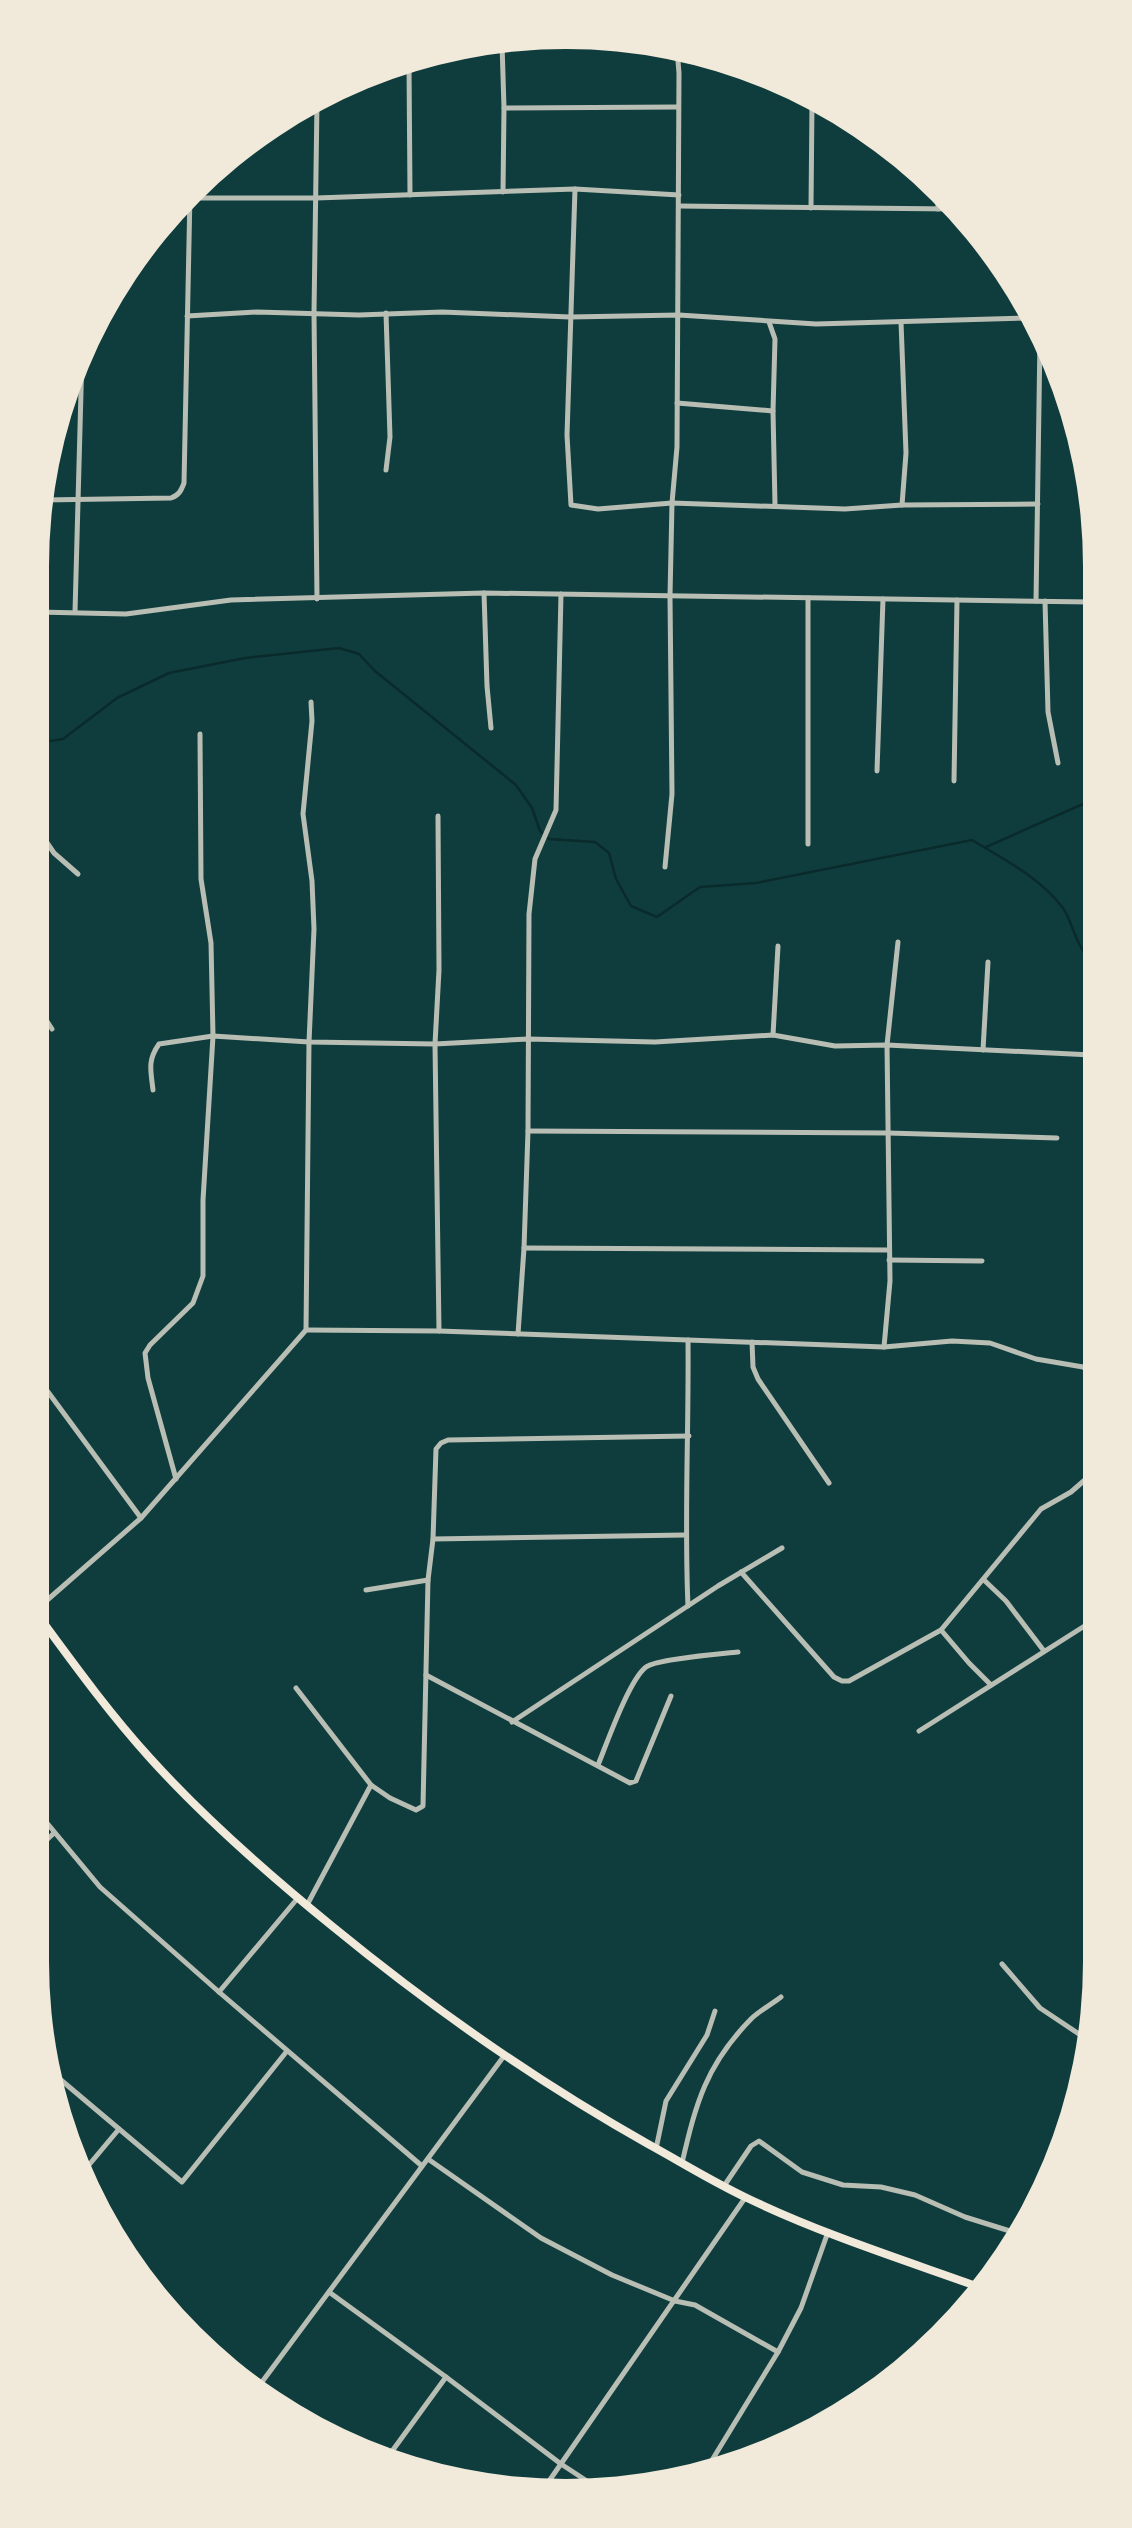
<svg xmlns="http://www.w3.org/2000/svg" width="1132" height="2528" viewBox="0 0 1132 2528" font-family="Mulish,sans-serif">
<style>
.lines{fill:none;stroke-linecap:round;stroke-linejoin:round}
.stream{stroke:#0a2a2b;stroke-width:2.5}
.minor{stroke:#b8beb3;stroke-width:5}
.trunk{stroke:#f1e9da;stroke-width:8}
</style>
<rect width="100%" height="100%" fill="#0f3d3e"/>
<g class="lines">
<!-- stream -->
<g class="stream">
<path d="M37,743L63,739L117,698L169,673L245,658L339,648L359,654L375,671L516,785L532,808L540,831L549,839L595,842L609,853L616,879L631,906L657,917L700,887L756,883L972,840C1005,860 1039,877 1063,908C1074,924 1075,948 1092,959"/>
<path d="M986,847L1092,800"/>
</g>
<!-- minor -->
<g class="minor">
<path d="M502,43L504,108L503,192"/>
<path d="M409,63L410,195"/>
<path d="M317,102L314,313L317,599"/>
<path d="M504,108L678,107"/>
<path d="M575,189L567,435L571,505L598,509L672,503L845,509L902,505L1038,504"/>
<path d="M187,198H316L575,189L679,195"/>
<path d="M679,206L951,209"/>
<path d="M811,208L812,102"/>
<path d="M938,209V196"/>
<path d="M187,316L257,312L359,315L442,312L570,317L679,315L816,324L1029,318"/>
<path d="M769,322L775,339L773,411L775,505"/>
<path d="M901,322L906,453L902,505"/>
<path d="M677,403L773,411"/>
<path d="M386,470L390,437L386,313"/>
<path d="M43,500L171,498C179,495 181,491 184,483L190,194"/>
<path d="M484,593L487,686L491,728"/>
<path d="M1036,601L1040,338"/>
<path d="M1045,601L1048,712L1058,763"/>
<path d="M37,612L126,614L231,600L484,593L1091,602"/>
<path d="M75,612L82,355"/>
<path d="M1088,721L1090,602"/>
<path d="M877,771L883,599"/>
<path d="M954,781L957,600"/>
<path d="M438,816L439,970L435,1044L439,1331"/>
<path d="M37,828L54,853L78,874"/>
<path d="M808,844V598"/>
<path d="M665,867L672,794L670,596L672,503L677,447L679,73L677,49"/>
<path d="M37,1006L52,1029"/>
<path d="M773,1035L778,946"/>
<path d="M983,1050L988,962"/>
<path d="M153,1090C151,1071 147,1061 159,1044L213,1036L309,1042L435,1044L528,1039L655,1042L773,1035L835,1046L887,1045L1092,1055"/>
<path d="M528,1131L888,1133L1057,1138"/>
<path d="M524,1248L889,1250"/>
<path d="M889,1260L982,1261"/>
<path d="M306,1330L439,1331L884,1347L952,1341L990,1343L1036,1359L1083,1367L1093,1373"/>
<path d="M518,1334L524,1248L528,1131L529,914L535,859L556,810L561,594"/>
<path d="M752,1342L753,1367L758,1379L829,1483"/>
<path d="M884,1347L890,1281L887,1045L898,942"/>
<path d="M37,1377L141,1518"/>
<path d="M176,1479L148,1378L145,1353L150,1345L193,1303L203,1276V1200L213,1036L211,943L201,879L200,734"/>
<path d="M433,1539L685,1535"/>
<path d="M741,1572L834,1677L842,1681H849L941,1630L1041,1509L1071,1492L1094,1472"/>
<path d="M984,1580L1006,1601L1044,1651"/>
<path d="M366,1590L428,1580"/>
<path d="M688,1606C684,1518 689,1429 688,1340"/>
<path d="M37,1609L141,1518L306,1330L309,1042L314,929L312,881L303,814L312,721L311,702"/>
<path d="M941,1630L969,1663L991,1685"/>
<path d="M426,1675L630,1783L636,1781L671,1696"/>
<path d="M296,1688L371,1785L390,1798L416,1810L423,1806L428,1580L433,1539L436,1449L441,1443L448,1440L689,1436"/>
<path d="M512,1722L718,1586L782,1548"/>
<path d="M919,1731L1094,1620"/>
<path d="M598,1765C607,1743 629,1680 646,1667C656,1659 721,1654 738,1652"/>
<path d="M37,1811L100,1887L219,1992L422,2166"/>
<path d="M37,1849L54,1833"/>
<path d="M307,1905L371,1785"/>
<path d="M1002,1964L1040,2008L1088,2040"/>
<path d="M219,1992L297,1899"/>
<path d="M55,2075L182,2182L287,2051"/>
<path d="M656,2149L666,2101L707,2035L715,2011"/>
<path d="M428,2159L541,2238L612,2275L675,2301L695,2305L778,2352"/>
<path d="M682,2163C696,2103 706,2065 751,2019C759,2011 772,2004 781,1997"/>
<path d="M83,2172L119,2129"/>
<path d="M724,2186L751,2146L759,2141L802,2172L843,2185L881,2187L915,2195L965,2217L1013,2232"/>
<path d="M329,2292L446,2377L561,2464L593,2485"/>
<path d="M259,2386L504,2056"/>
<path d="M390,2454L446,2377"/>
<path d="M706,2470L778,2352L801,2308L828,2232"/>
<path d="M547,2484L745,2198"/>
</g>
<!-- trunk -->
<path class="trunk" d="M37,1614C73,1663 109,1713 150,1758C206,1820 268,1874 332,1926C432,2008 536,2081 648,2144C681,2162 713,2182 747,2198C822,2234 901,2259 979,2287"/>
</g>
<!-- crop -->
<path d="M0 0H1132V2528H0ZM566 49H566A517 517 0 0 1 1083 566V1962A517 517 0 0 1 566 2479H566A517 517 0 0 1 49 1962V566A517 517 0 0 1 566 49Z" fill="#f1e9da" fill-rule="evenodd"/>
</svg>
